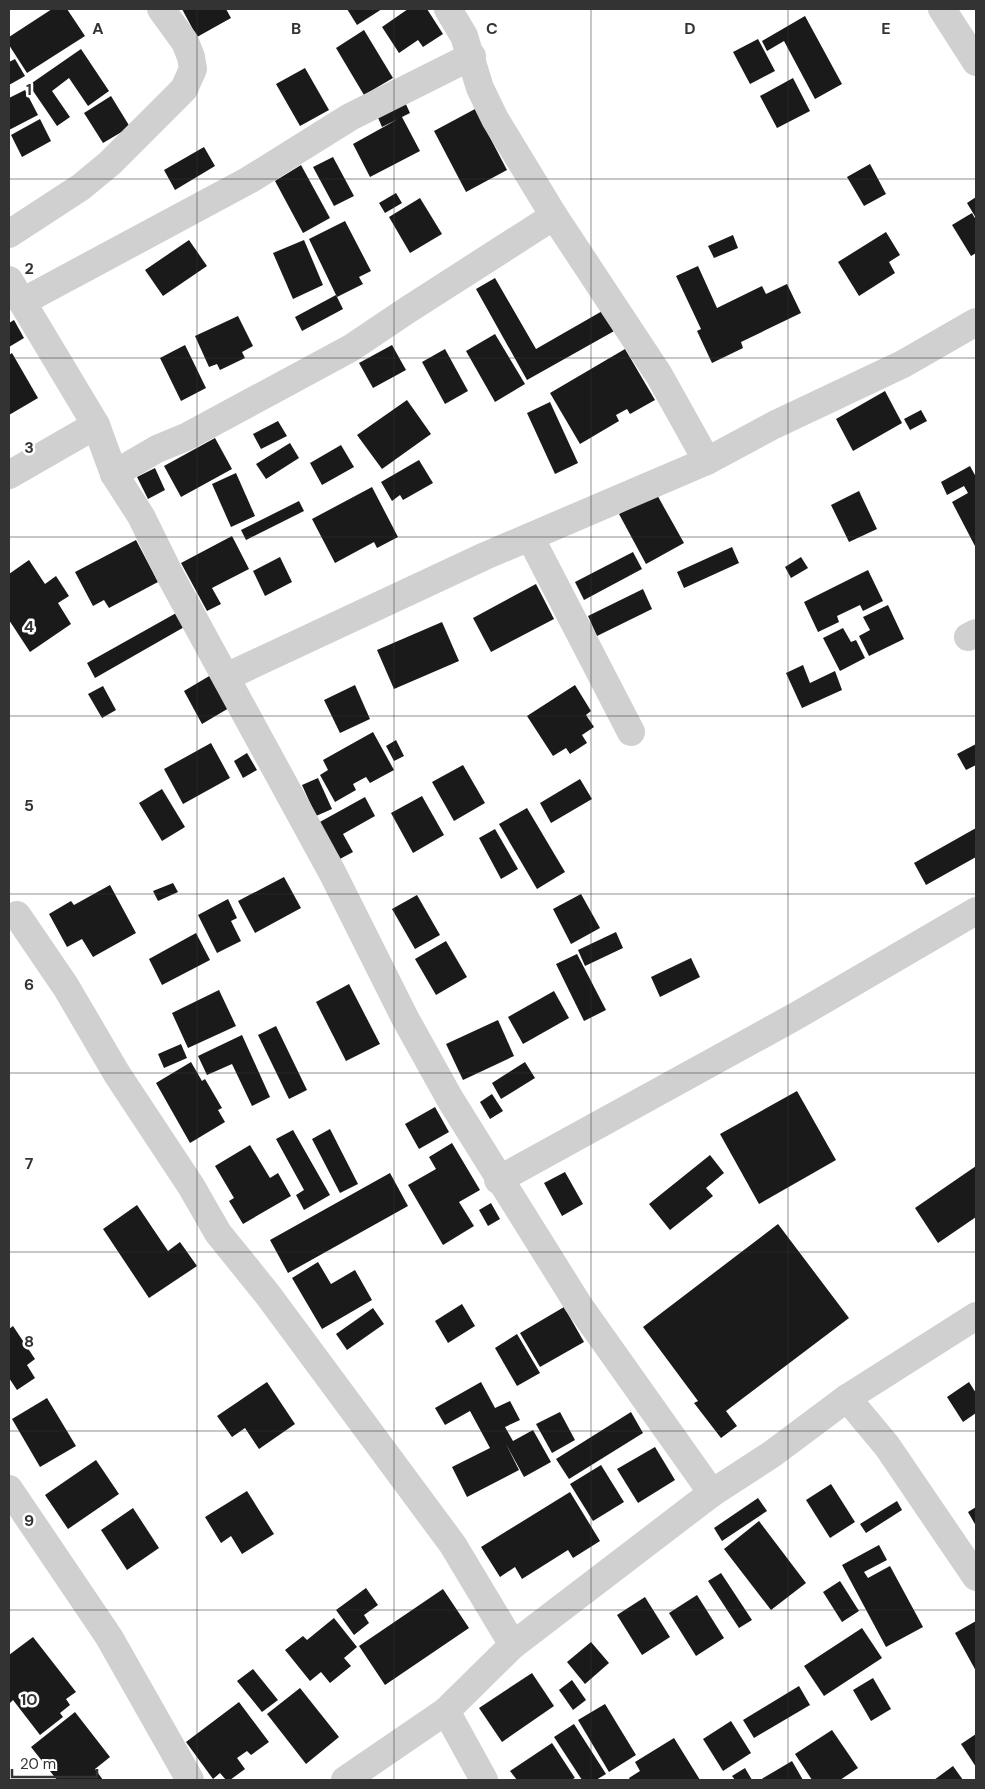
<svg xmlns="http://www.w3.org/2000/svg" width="985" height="1789" viewBox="0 0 985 1789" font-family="'DM Sans',sans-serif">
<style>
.building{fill:#1a1a1a}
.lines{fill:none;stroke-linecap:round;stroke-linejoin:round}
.street{stroke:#d0d0d0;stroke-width:28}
.grid{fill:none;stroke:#333;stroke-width:1;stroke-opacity:0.55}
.grid-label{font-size:16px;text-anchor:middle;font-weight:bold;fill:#333;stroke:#fff;stroke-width:5;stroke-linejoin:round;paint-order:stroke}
</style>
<rect width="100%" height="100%" fill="#fff"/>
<!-- building -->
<g class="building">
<path d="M52,9H67L85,36L27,73L9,45V37Z"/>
<path d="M182,9H226L231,18L197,37Z"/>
<path d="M347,9H382L357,25Z"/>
<path d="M408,9H427L443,34L423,47L418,40L399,53L382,27Z"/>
<path d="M805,16L842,84L815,99L784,41L767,51L762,41Z"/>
<path d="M364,30L393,78L364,95L336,48Z"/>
<path d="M758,39L775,71L750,84L733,52Z"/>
<path d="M81,49L109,91L88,106L69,78L52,91L70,117L57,126L29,85Z"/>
<path d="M15,59L25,76L9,85V62Z"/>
<path d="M305,68L329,110L300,126L276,84Z"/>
<path d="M793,78L810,111L777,128L760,96Z"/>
<path d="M25,90L38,115L9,130V98Z"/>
<path d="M111,96L130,127L103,143L84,113Z"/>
<path d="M404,100L410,113L402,117L420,151L370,177L353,144L398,119L382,127L376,113Z"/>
<path d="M475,109L507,170L466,192L434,131Z"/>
<path d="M40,119L51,141L22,157L11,135Z"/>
<path d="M204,147L215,166L175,190L164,170Z"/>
<path d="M333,157L354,196L334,206L313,167Z"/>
<path d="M870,164L886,194L864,206L847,177Z"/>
<path d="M301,165L330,218L303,233L275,181Z"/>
<path d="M396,193L402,203L385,213L379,203Z"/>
<path d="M976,197V218L967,203Z"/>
<path d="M420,198L442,234L410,253L389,217Z"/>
<path d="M972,213L976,220V253L971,256L952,225Z"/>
<path d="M345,221L371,271L359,277L363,284L337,297L309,239Z"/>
<path d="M886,232L900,255L889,262L895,273L859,296L838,262Z"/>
<path d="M733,235L738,248L714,258L708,246Z"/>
<path d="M189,240L207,266L163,296L145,270Z"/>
<path d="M304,240L323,285L293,299L273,253Z"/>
<path d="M698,266L717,308L762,286L766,294L787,284L801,313L741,342L743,348L712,363L697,331L701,329L676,276Z"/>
<path d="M495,278L536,349L604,310L616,330L527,380L476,289Z"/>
<path d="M336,295L343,309L302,331L295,317Z"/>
<path d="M238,316L253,346L242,352L245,358L220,370L217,364L209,367L195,336Z"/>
<path d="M14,320L24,338L9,347V323Z"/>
<path d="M495,334L525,384L495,402L466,351Z"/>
<path d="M185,345L206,388L181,401L160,358Z"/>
<path d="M392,345L406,370L373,388L359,363Z"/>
<path d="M445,349L468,391L445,404L422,362Z"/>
<path d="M625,349L655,400L630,414L627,409L616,415L619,421L580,444L550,393Z"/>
<path d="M12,353L38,398L9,415V355Z"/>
<path d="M885,391L902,423L853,451L836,419Z"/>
<path d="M407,400L431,434L382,469L357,435Z"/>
<path d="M550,402L578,463L555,474L527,413Z"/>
<path d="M921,410L927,421L910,430L904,419Z"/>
<path d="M278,421L287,436L261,449L253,434Z"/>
<path d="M215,438L232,469L181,497L164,466Z"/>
<path d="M290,443L299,458L266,479L256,464Z"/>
<path d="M341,445L354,467L322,485L310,463Z"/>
<path d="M419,460L433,483L403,500L400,495L392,501L381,482Z"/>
<path d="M970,466L976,477V548L952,502L968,493L964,486L947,495L941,482Z"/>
<path d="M155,468L165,490L148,499L137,477Z"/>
<path d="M236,473L255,516L231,527L212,484Z"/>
<path d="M372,487L398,537L377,548L374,542L335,563L312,519Z"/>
<path d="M859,491L877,529L849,542L831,505Z"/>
<path d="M656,493L684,543L646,564L619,514Z"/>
<path d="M299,501L304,511L246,540L241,530Z"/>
<path d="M232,536L249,569L212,588L221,604L207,611L181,563Z"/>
<path d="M136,540L158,582L109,608L104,600L93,606L75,572Z"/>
<path d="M732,547L739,563L684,588L677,572Z"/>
<path d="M633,552L642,569L584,600L575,582Z"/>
<path d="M280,557L292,582L265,596L253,571Z"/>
<path d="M801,557L808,568L791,578L785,567Z"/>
<path d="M29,560L45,584L56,576L69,596L58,603L71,624L30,652L9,620V574Z"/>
<path d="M868,570L883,601L863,611L860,605L837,616L839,622L818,632L804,602Z"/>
<path d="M536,584L554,619L491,652L473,618Z"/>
<path d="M643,589L652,609L597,636L588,616Z"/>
<path d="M888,605L904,639L869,656L859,636L870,630L863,617Z"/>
<path d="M178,612L186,626L95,678L87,663Z"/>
<path d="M442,622L459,661L394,689L377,650Z"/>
<path d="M843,628L851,642L856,640L865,658L840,671L823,638Z"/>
<path d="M803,665L810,683L835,671L842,690L802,708L786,673Z"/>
<path d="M211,675L229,708L202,724L184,691Z"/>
<path d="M355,685L370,719L340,733L324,700Z"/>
<path d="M575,685L591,711L586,715L594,727L582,735L587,743L570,754L566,748L553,756L527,716Z"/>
<path d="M103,686L116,710L102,718L88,694Z"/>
<path d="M373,732L394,770L370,783L366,777L353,784L356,790L335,802L320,775L328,770L323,760Z"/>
<path d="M396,740L404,756L394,761L386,746Z"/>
<path d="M211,743L230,778L183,804L164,769Z"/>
<path d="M976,744V765L966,770L957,754Z"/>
<path d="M247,753L257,770L243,778L234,761Z"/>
<path d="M463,765L485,803L454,821L432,782Z"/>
<path d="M318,778L332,809L316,816L302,785Z"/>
<path d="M580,779L592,799L551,823L540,803Z"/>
<path d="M162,789L185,827L162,841L139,803Z"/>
<path d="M422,796L444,835L413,853L391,813Z"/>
<path d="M365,797L375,816L343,834L353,852L338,860L318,823Z"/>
<path d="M527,808L565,872L537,889L499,824Z"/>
<path d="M976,828V857L926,885L914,863Z"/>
<path d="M495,829L518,869L501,879L479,838Z"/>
<path d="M284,877L301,908L255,933L238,901Z"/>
<path d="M173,883L178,892L158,901L153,891Z"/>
<path d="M110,885L136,933L93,957L82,939L67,947L49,914L71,901L74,905Z"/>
<path d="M581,894L600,928L571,944L553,909Z"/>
<path d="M417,895L440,935L415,949L392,909Z"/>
<path d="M228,899L237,918L231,921L241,941L217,953L198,915Z"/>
<path d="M616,932L623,948L585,966L578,950Z"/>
<path d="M196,933L210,960L162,985L149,959Z"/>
<path d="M446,941L467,977L436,995L415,959Z"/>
<path d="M577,954L606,1010L584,1021L556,964Z"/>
<path d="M691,958L700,977L660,997L651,977Z"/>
<path d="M349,984L380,1044L346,1061L316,1002Z"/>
<path d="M219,990L236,1026L188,1048L172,1013Z"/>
<path d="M554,991L569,1018L523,1044L508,1017Z"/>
<path d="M498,1020L514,1056L463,1080L446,1044Z"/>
<path d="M276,1026L307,1090L289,1099L258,1035Z"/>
<path d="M242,1035L270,1097L252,1106L232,1064L207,1075L198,1056Z"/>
<path d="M181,1044L187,1058L164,1068L158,1054Z"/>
<path d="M191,1062L202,1081L205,1079L222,1108L218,1110L225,1122L190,1143L156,1083Z"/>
<path d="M525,1062L535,1078L501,1099L492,1083Z"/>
<path d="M797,1091L836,1160L759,1204L720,1134Z"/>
<path d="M492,1094L503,1111L490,1119L480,1102Z"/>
<path d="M435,1107L449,1132L419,1149L405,1124Z"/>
<path d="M330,1129L358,1184L340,1193L312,1139Z"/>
<path d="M293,1130L330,1195L304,1210L296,1195L304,1190L276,1139Z"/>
<path d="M452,1143L480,1190L459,1202L474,1226L443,1245L408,1185L436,1169L429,1157Z"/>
<path d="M250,1145L270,1178L278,1173L291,1196L243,1224L229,1201L234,1198L215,1166Z"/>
<path d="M710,1155L724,1173L706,1188L713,1196L670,1230L649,1204Z"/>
<path d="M976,1166V1217L938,1243L915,1208Z"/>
<path d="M565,1172L583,1204L562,1216L544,1183Z"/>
<path d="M390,1173L408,1206L288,1273L270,1240Z"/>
<path d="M491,1203L500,1219L488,1226L479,1210Z"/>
<path d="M137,1205L168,1251L180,1242L197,1266L149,1298L103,1229Z"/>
<path d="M778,1224L849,1318L726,1411L737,1426L721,1438L694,1403L698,1401L643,1327Z"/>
<path d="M318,1262L331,1284L355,1270L372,1300L322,1329L292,1278Z"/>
<path d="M462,1304L475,1326L448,1343L435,1321Z"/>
<path d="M564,1307L584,1342L540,1367L520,1333Z"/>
<path d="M373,1308L384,1324L347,1350L336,1334Z"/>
<path d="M13,1326L35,1359L27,1365L35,1378L17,1390L9,1378V1329Z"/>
<path d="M517,1334L540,1373L517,1386L495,1348Z"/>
<path d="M267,1382L295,1424L259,1449L245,1428L232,1437L217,1416Z"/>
<path d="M481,1382L495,1408L510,1401L520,1420L505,1427L513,1441L533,1430L551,1462L524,1477L506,1444L519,1470L467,1497L452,1467L490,1448L470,1411L445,1425L435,1408Z"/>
<path d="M969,1382L976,1393V1413L963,1422L947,1397Z"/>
<path d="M47,1398L76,1446L40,1467L12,1419Z"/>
<path d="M560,1412L575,1440L552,1453L536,1424Z"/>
<path d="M631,1412L643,1433L569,1479L556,1459Z"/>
<path d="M655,1447L675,1480L638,1503L617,1469Z"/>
<path d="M96,1460L119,1494L68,1529L45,1495Z"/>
<path d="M601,1465L624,1502L593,1521L570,1484Z"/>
<path d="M831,1484L855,1522L830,1538L806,1500Z"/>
<path d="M247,1491L274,1534L242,1554L231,1536L221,1543L205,1517Z"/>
<path d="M570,1492L600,1541L573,1558L568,1550L522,1579L515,1567L500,1577L481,1547Z"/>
<path d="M758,1498L767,1511L722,1541L714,1528Z"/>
<path d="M897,1501L902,1510L866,1533L860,1524Z"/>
<path d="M976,1507V1526L968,1512Z"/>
<path d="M133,1508L159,1548L127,1570L101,1530Z"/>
<path d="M759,1521L806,1583L771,1610L724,1549Z"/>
<path d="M879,1545L887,1560L864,1572L868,1578L890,1566L923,1627L886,1647L842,1565Z"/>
<path d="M721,1573L752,1620L739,1628L708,1581Z"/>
<path d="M840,1581L859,1611L842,1622L823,1592Z"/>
<path d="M366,1588L378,1605L364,1615L369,1623L354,1635L336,1610Z"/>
<path d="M443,1589L469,1628L385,1685L359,1646Z"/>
<path d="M697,1595L724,1638L696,1656L669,1613Z"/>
<path d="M645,1597L670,1637L642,1655L617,1615Z"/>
<path d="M334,1618L357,1647L344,1658L351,1666L330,1683L321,1672L310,1681L285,1650L303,1636L307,1640Z"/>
<path d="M976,1621V1671L955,1633Z"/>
<path d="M862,1628L882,1658L824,1696L804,1666Z"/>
<path d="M33,1637L76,1692L66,1699L70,1705L60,1713L63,1717L40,1735L13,1700L9,1704V1655Z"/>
<path d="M591,1642L609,1663L585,1684L567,1662Z"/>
<path d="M253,1669L278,1700L262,1712L237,1681Z"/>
<path d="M532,1673L554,1706L502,1742L479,1708Z"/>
<path d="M873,1678L891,1709L871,1721L853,1690Z"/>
<path d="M572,1680L586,1700L573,1710L559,1690Z"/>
<path d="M799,1686L810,1705L754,1738L743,1720Z"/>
<path d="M300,1688L339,1737L306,1764L267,1714Z"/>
<path d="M239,1702L269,1742L251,1755L247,1751L237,1758L245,1769L230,1780H226L220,1773L213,1779L186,1742Z"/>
<path d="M605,1704L636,1755L609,1772L578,1720Z"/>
<path d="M75,1712L110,1757L95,1769L103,1780H57L31,1747Z"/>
<path d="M731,1721L751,1753L723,1771L703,1739Z"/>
<path d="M574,1724L606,1774L596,1780H582L554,1737Z"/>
<path d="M832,1730L858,1768L840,1780H812L795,1754Z"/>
<path d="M976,1734V1767L961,1744Z"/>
<path d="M674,1738L700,1780H630L629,1778L640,1771L635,1762Z"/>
<path d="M552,1743L575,1778L570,1780H517L510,1771Z"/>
<path d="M792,1761L803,1780H760Z"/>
<path d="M953,1766L963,1780H934Z"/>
<path d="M745,1768L752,1780H735L732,1776Z"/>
</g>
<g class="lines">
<!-- street -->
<g class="street">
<path d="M448,9L464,36L480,88L495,119L554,216L659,375L707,461"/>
<path d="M942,9L976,62"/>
<path d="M9,234L81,187L110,163L184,89L193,69L191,57L185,42L161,9"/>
<path d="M9,280L96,425L114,474L141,516L172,579L333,874L405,1018L450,1099L578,1304L712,1493"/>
<path d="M22,302L249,180L350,117L472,56"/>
<path d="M114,474L157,449L186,437L351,348L406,311L554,216"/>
<path d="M9,475L96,425"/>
<path d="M530,537L631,732"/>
<path d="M968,637L976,633"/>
<path d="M226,677L485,556L707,461L774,425L903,364L976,322"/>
<path d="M17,915L66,987L117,1074L191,1186L218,1233L268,1295L453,1545L513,1645"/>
<path d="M498,1180L796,1016L976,911"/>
<path d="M847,1398L887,1446L976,1577"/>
<path d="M9,1489L109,1637L190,1780"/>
<path d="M446,1711L484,1780"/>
<path d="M345,1780L446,1711L513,1645L712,1493L772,1454L847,1398L976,1316"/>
</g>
</g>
<!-- grid -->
<path class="grid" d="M197,9V1780M394,9V1780M591,9V1780M788,9V1780M9,179H976M9,358H976M9,537H976M9,716H976M9,894H976M9,1073H976M9,1252H976M9,1431H976M9,1610H976"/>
<g class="grid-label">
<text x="98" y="34">A</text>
<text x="296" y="34">B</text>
<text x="492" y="34">C</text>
<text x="690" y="34">D</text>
<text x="886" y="34">E</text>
<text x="29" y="95">1</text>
<text x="29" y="274">2</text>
<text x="29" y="453">3</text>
<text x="29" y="632">4</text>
<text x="29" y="811">5</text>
<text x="29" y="990">6</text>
<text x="29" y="1169">7</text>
<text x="29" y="1347">8</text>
<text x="29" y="1526">9</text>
<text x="29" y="1705">10</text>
</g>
<!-- border -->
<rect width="985" height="1789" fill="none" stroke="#333333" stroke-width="20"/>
<!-- scale -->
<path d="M12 1769v8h85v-8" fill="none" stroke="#333333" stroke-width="2.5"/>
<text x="20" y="1769" font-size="15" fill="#333333" stroke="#ffffff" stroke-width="4" paint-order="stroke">20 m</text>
</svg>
